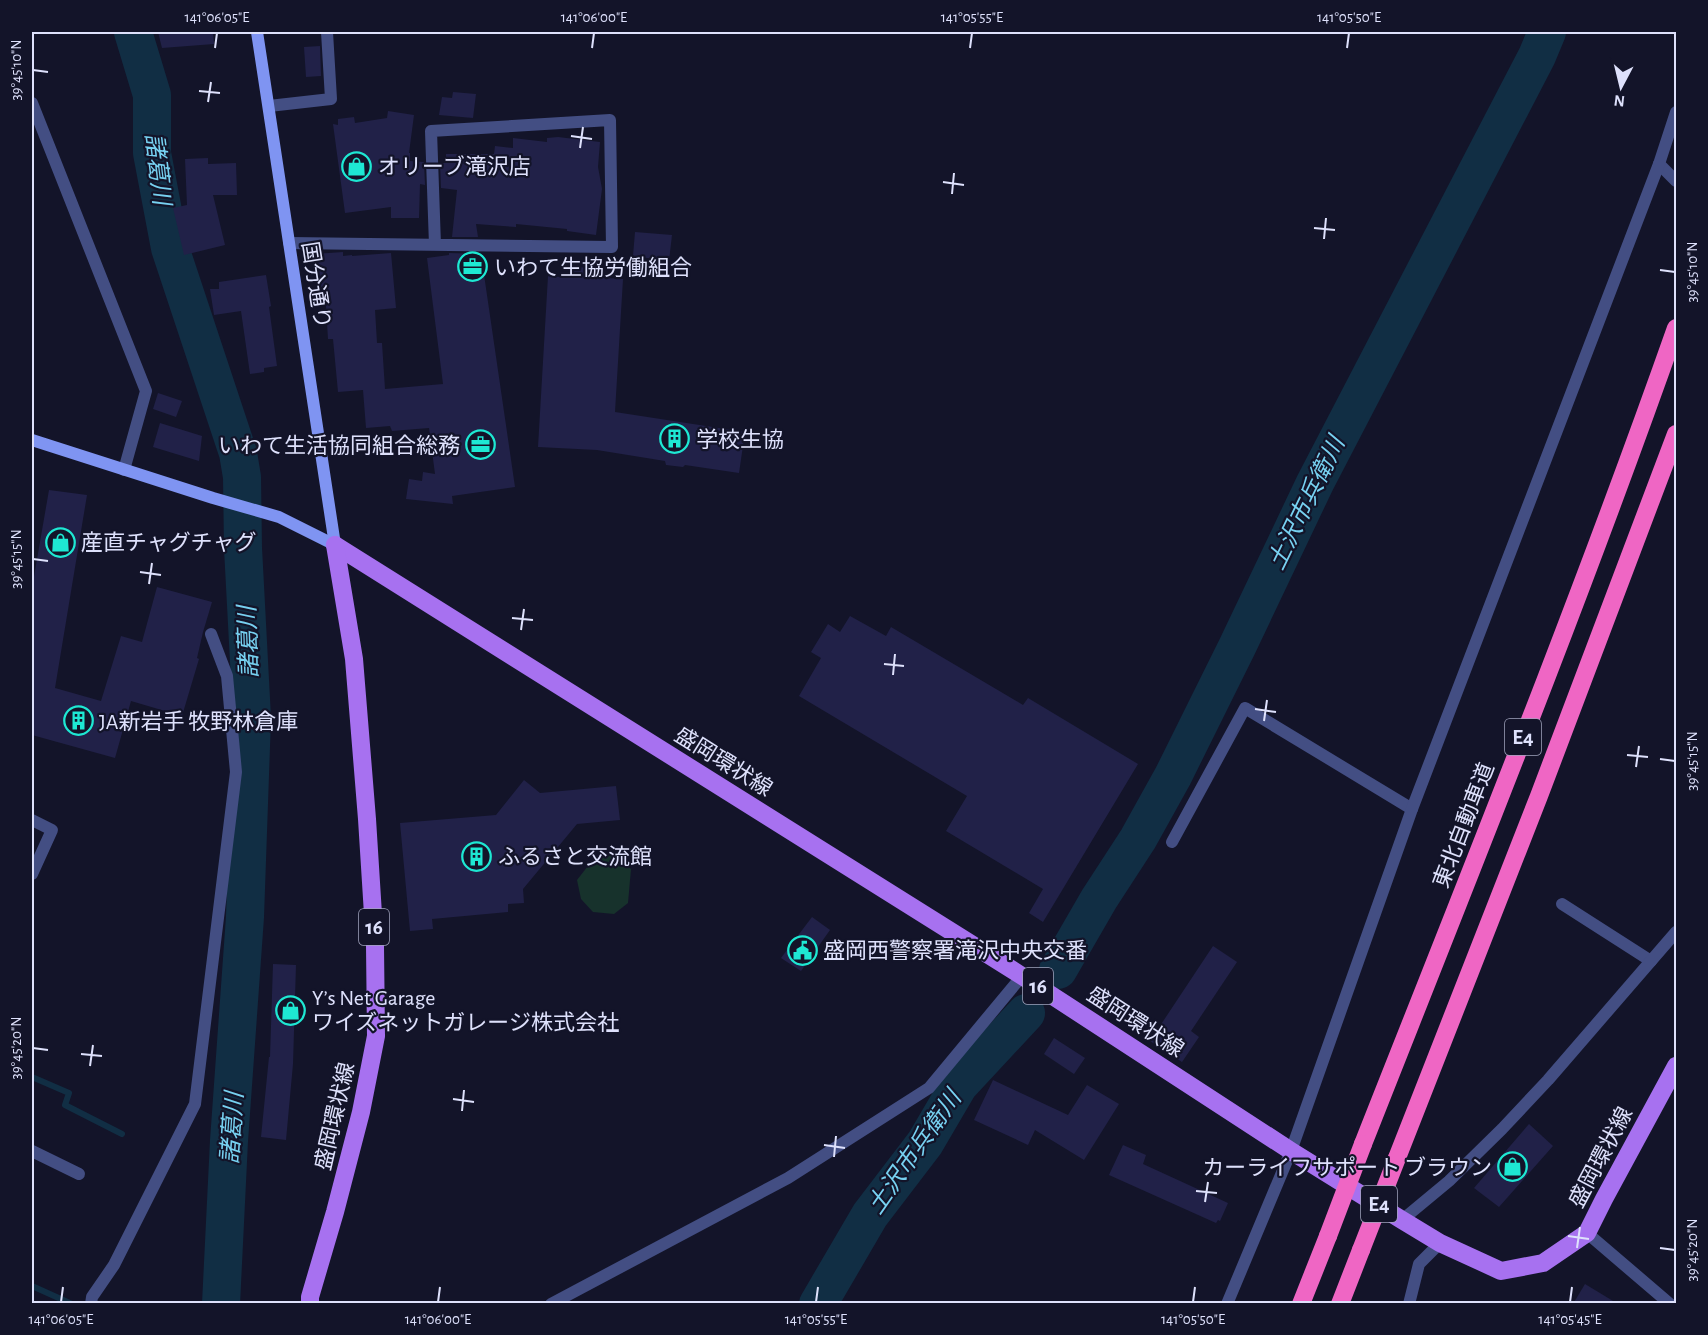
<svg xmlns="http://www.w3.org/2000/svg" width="1708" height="1335" viewBox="0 0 1708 1335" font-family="'Alegreya Sans','Noto Sans JP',sans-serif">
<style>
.grass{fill:#17322c}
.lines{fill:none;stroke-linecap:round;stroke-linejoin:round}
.stream{stroke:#112e44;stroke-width:6}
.river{stroke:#112e44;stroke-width:38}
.building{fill:#212148}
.street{stroke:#434e83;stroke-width:12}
.secondary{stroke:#7f94f2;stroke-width:12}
.primary{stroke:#a771f0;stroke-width:18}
.highway{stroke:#ef66c4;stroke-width:18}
.highway-bridge{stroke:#ef66c4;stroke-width:18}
.ticks{fill:none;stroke:#dee1fc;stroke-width:2}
.labels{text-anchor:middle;stroke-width:4.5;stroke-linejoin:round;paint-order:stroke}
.shield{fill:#131429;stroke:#a1a4bd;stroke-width:1.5}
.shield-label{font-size:21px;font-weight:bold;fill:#dee1fc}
.poi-label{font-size:22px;fill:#dee1fc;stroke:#131429;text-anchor:start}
.street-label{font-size:22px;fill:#dee1fc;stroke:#131429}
.water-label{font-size:24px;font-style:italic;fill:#77d1f1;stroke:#131429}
.neatline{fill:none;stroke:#dee1fc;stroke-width:2}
.ticks-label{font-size:15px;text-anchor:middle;fill:#dee1fc}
</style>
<rect width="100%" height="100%" fill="#131429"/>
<!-- grass -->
<path class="grass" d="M613,855L631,869L628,903L614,914L593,912L581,899L577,880L595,857Z"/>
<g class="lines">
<!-- stream -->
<g class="stream">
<path d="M32,1077L69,1093L65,1105L122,1134"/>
<path d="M32,1286L72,1304"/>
</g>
<!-- river -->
<g class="river">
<path d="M133,32L152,95V153L170,248L238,453L242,477L243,548L252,718L245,917L229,1141L221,1304"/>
<path d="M1058,970L1099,899L1138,839L1173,776L1237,647L1315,483L1537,56L1547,32"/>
<path d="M818,1304L870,1215L925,1143L959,1085L1026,1013"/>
</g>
</g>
<!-- building -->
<g class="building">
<path d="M158,32H213L214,44L162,48Z"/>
<path d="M320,46L321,76L306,77L304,47Z"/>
<path d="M453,92L476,94L473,118L439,115L442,97L452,98Z"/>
<path d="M388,111L414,115L409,153H410V161L424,162L425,185L420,184L419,218H391V207L345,213L333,124L338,125V119L354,117L355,123L387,118Z"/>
<path d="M558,137L600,142L598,167L602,189L596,235L567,231V229L516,224V227L476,224L478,237H452L457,190L441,188L440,163H446V154H494L495,146L513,148V138L547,142V138Z"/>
<path d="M208,158V164L236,163L237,195H213L225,245L184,255L173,208L187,205L185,159Z"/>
<path d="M635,232L672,235L669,261L633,256Z"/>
<path d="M343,252V256L352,255V256L391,253L396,308L375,310L377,343H382L385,389L443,384L427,258L449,255V253L481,254L515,487L452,496L453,504L406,499L409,479L422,481L423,472L435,474L429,428L392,431L390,426L366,428L363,390L338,392L333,339H328L325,290L317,291L314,254Z"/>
<path d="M573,267L593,268L592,277L623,279L615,412L745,432L739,473L685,465L683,467L666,465L665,461L597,450L538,447L548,276L572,278Z"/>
<path d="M266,275L271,306L269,307L277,366L264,368V372L250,374L241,311L214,315L210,289H219V282Z"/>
<path d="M158,393L182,401L176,417L153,409Z"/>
<path d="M160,423L202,436L199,461L153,447Z"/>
<path d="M49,490L87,495L55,688L101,701L121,636L142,642L157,587L212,602L203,632L197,658L199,659L182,716L131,701L115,758L32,735V588Z"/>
<path d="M850,616L886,636L891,627L1023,705L1028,698L1138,764L1043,922L1029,913L1043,889L946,831L967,796L799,696L821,658L811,652L828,624L840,632Z"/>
<path d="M524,780L540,793L616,786L620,820L577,824L523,889L524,903L508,904V912L432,919L433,929L410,931L400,823L496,815Z"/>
<path d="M812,917L830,930L801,971L781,958Z"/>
<path d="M1213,946L1237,962L1191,1031L1199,1037L1182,1062L1150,1041Z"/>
<path d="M273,964L296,965L293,1064L286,1140L261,1137L269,1057H270Z"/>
<path d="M1054,1038L1085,1058L1074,1074L1044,1054Z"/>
<path d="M993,1080L1068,1115L1087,1085L1119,1104L1084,1160L1035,1130L1028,1145L974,1120Z"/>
<path d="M1529,1124L1553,1146L1499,1207L1474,1188Z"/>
<path d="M1123,1145L1146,1155L1143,1164L1228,1203L1220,1221L1218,1220L1216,1223L1109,1175Z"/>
<path d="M1585,1284L1618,1304H1573Z"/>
</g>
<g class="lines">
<!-- street -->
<g class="street">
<path d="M32,103L146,391L124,470"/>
<path d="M269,106L331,99L327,32"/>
<path d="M1659,164L1676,181"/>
<path d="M289,243L612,247L610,120L431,131L435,245"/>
<path d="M32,820L52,830L32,874"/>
<path d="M1172,842L1245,708L1412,809"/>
<path d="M1562,904L1651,961"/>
<path d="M32,1151L79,1174"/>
<path d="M1402,1220L1449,1181L1502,1129L1548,1080L1676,932"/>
<path d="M1587,1233L1670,1304"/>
<path d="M91,1304L92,1297L114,1265L195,1104L236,772L227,676L211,634"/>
<path d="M551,1304L788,1178L929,1088L1022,976"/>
<path d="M1227,1304L1291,1151L1412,809L1659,164L1676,112"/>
<path d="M1409,1304L1419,1264L1440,1243"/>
</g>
<!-- secondary -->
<g class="secondary">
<path d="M257,32L335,545"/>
<path d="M32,440L213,498L279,517L335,545"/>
</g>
<!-- primary -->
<g class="primary">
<path d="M335,545L1022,976L1291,1151L1402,1220L1440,1243L1501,1271L1543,1263L1587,1233L1604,1199L1676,1066"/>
<path d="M310,1304V1297L335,1212L361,1112L376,1036L375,946L367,819L354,659L335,545"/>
</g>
<!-- highway -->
<g class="highway">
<path d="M1363,1144C1470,873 1579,603 1676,328"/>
<path d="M1397,1158L1539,796L1676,434"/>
<path d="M1301,1304L1328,1236"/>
<path d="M1340,1304L1361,1250"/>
</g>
<!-- highway-bridge -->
<g class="highway-bridge">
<path d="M1328,1236L1363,1144"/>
<path d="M1361,1250L1397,1158"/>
</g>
</g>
<!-- ticks -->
<path class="ticks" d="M215,48L217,33M592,48L594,33M970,48L972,33M1347,48L1349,33M33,70L48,72M199,91L220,93M208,102L211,82M571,136L592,139M580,148L583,127M943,182L964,185M952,194L954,173M1314,228L1335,230M1324,239L1326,218M1660,270L1675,272M33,559L48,561M140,572L161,575M149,584L152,563M512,618L533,620M521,630L524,609M884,664L904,666M893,675L895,654M1255,709L1276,712M1264,721L1267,700M1627,755L1648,757M1660,759L1675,761M1636,767L1639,746M33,1048L48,1050M81,1054L102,1056M90,1066L93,1045M453,1099L474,1102M462,1111L464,1090M824,1145L845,1148M834,1157L836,1136M1196,1191L1217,1193M1205,1202L1208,1182M1568,1236L1589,1239M1577,1248L1580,1227M1660,1248L1675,1250M61,1302L63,1287M438,1302L440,1287M816,1302L818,1287M1193,1302L1195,1287M1570,1302L1572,1287"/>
<!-- icons -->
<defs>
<symbol id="shop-ring" viewBox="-11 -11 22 22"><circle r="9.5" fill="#131429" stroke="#1ee8d3" stroke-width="1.5"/><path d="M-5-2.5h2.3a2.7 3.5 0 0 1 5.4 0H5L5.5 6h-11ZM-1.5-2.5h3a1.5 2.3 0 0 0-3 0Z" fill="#1ee8d3"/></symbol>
<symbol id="office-ring" viewBox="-11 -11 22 22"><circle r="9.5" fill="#131429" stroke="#1ee8d3" stroke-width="1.5"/><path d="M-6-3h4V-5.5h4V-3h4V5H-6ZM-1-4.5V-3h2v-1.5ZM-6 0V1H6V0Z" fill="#1ee8d3"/></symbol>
<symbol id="building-ring" viewBox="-11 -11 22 22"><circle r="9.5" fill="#131429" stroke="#1ee8d3" stroke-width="1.5"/><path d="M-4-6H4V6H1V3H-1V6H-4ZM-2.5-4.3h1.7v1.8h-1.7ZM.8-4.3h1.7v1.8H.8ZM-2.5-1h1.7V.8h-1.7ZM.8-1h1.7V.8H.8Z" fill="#1ee8d3"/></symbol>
<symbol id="civic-ring" viewBox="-11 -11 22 22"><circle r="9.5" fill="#131429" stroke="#1ee8d3" stroke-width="1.5"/><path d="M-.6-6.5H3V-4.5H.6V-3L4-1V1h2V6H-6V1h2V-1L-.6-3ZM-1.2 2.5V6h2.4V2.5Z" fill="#1ee8d3"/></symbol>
</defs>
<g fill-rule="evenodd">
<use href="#shop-ring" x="340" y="150" width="33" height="33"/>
<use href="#office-ring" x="456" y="250" width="33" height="33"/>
<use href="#building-ring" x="658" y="422" width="33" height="33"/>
<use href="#office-ring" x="464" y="428" width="33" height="33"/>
<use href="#shop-ring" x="44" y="526" width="33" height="33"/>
<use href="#building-ring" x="62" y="704" width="33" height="33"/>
<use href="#building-ring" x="460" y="840" width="33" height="33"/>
<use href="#civic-ring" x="786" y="934" width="33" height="33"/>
<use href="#shop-ring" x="274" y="994" width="33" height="33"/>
<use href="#shop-ring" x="1496" y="1150" width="33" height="33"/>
</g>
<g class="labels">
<!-- shield labels -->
<g class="shield">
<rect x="1505" y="719" width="36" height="36" rx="4.5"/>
<rect x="359" y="909" width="30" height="36" rx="4.5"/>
<rect x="1023" y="968" width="30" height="36" rx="4.5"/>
<rect x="1361" y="1186" width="36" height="36" rx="4.5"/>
</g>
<g class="shield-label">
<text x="1523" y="744">E4</text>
<text x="374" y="934">16</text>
<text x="1038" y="993">16</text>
<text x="1379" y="1211">E4</text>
</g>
<!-- poi labels -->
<g class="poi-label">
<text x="378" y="174">オリーブ滝沢店</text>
<text x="494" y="275">いわて生協労働組合</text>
<text x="696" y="447">学校生協</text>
<text x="460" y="453" text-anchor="end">いわて生活協同組合総務</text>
<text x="81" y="550">産直チャグチャグ</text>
<text x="99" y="729">JA新岩手 牧野林倉庫</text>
<text x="498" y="864">ふるさと交流館</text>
<text x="823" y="958">盛岡西警察署滝沢中央交番</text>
<text x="312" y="1005">Y’s Net Garage<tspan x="312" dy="25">ワイズネットガレージ株式会社</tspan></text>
<text x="1492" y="1175" text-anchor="end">カーライフサポート ブラウン</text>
</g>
<!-- street labels -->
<g class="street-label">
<text transform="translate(317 285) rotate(81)" y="8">国分通り</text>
<text transform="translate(724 761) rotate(32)" y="8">盛岡環状線</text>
<text transform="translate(1463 825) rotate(-69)" y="8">東北自動車道</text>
<text transform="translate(1136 1021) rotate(33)" y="8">盛岡環状線</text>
<text transform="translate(334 1116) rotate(-77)" y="8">盛岡環状線</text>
<text transform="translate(1600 1157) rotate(-62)" y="8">盛岡環状線</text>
</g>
<!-- water labels -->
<g class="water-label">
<text transform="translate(158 169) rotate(83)" y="8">諸葛川</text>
<text transform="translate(1306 503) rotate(-64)" y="8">土沢市兵衛川</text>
<text transform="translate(248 642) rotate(-92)" y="8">諸葛川</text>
<text transform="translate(232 1128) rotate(-86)" y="8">諸葛川</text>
<text transform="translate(914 1152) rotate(-55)" y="8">土沢市兵衛川</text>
</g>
</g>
<!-- border -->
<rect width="1708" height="1335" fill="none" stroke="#131429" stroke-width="66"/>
<!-- north arrow -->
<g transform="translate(1621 87) rotate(187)" stroke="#131429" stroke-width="4.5" paint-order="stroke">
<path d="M0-4.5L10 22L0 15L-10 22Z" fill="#dee1fc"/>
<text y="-9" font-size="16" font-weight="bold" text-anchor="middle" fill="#dee1fc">N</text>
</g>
<rect x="33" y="33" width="1642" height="1269" class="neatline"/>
<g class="ticks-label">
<text x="217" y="22">141°06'05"E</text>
<text x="594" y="22">141°06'00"E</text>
<text x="972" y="22">141°05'55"E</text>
<text x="1349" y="22">141°05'50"E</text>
<text transform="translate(16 70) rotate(-90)" y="5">39°45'10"N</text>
<text transform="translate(1692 272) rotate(-90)" y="5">39°45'10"N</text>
<text transform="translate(16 559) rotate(-90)" y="5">39°45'15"N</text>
<text transform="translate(1692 761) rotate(-90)" y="5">39°45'15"N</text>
<text transform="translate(16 1048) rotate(-90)" y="5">39°45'20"N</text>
<text transform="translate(1692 1250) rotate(-90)" y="5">39°45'20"N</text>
<text x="61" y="1324">141°06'05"E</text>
<text x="438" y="1324">141°06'00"E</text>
<text x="816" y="1324">141°05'55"E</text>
<text x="1193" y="1324">141°05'50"E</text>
<text x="1570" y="1324">141°05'45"E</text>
</g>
</svg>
